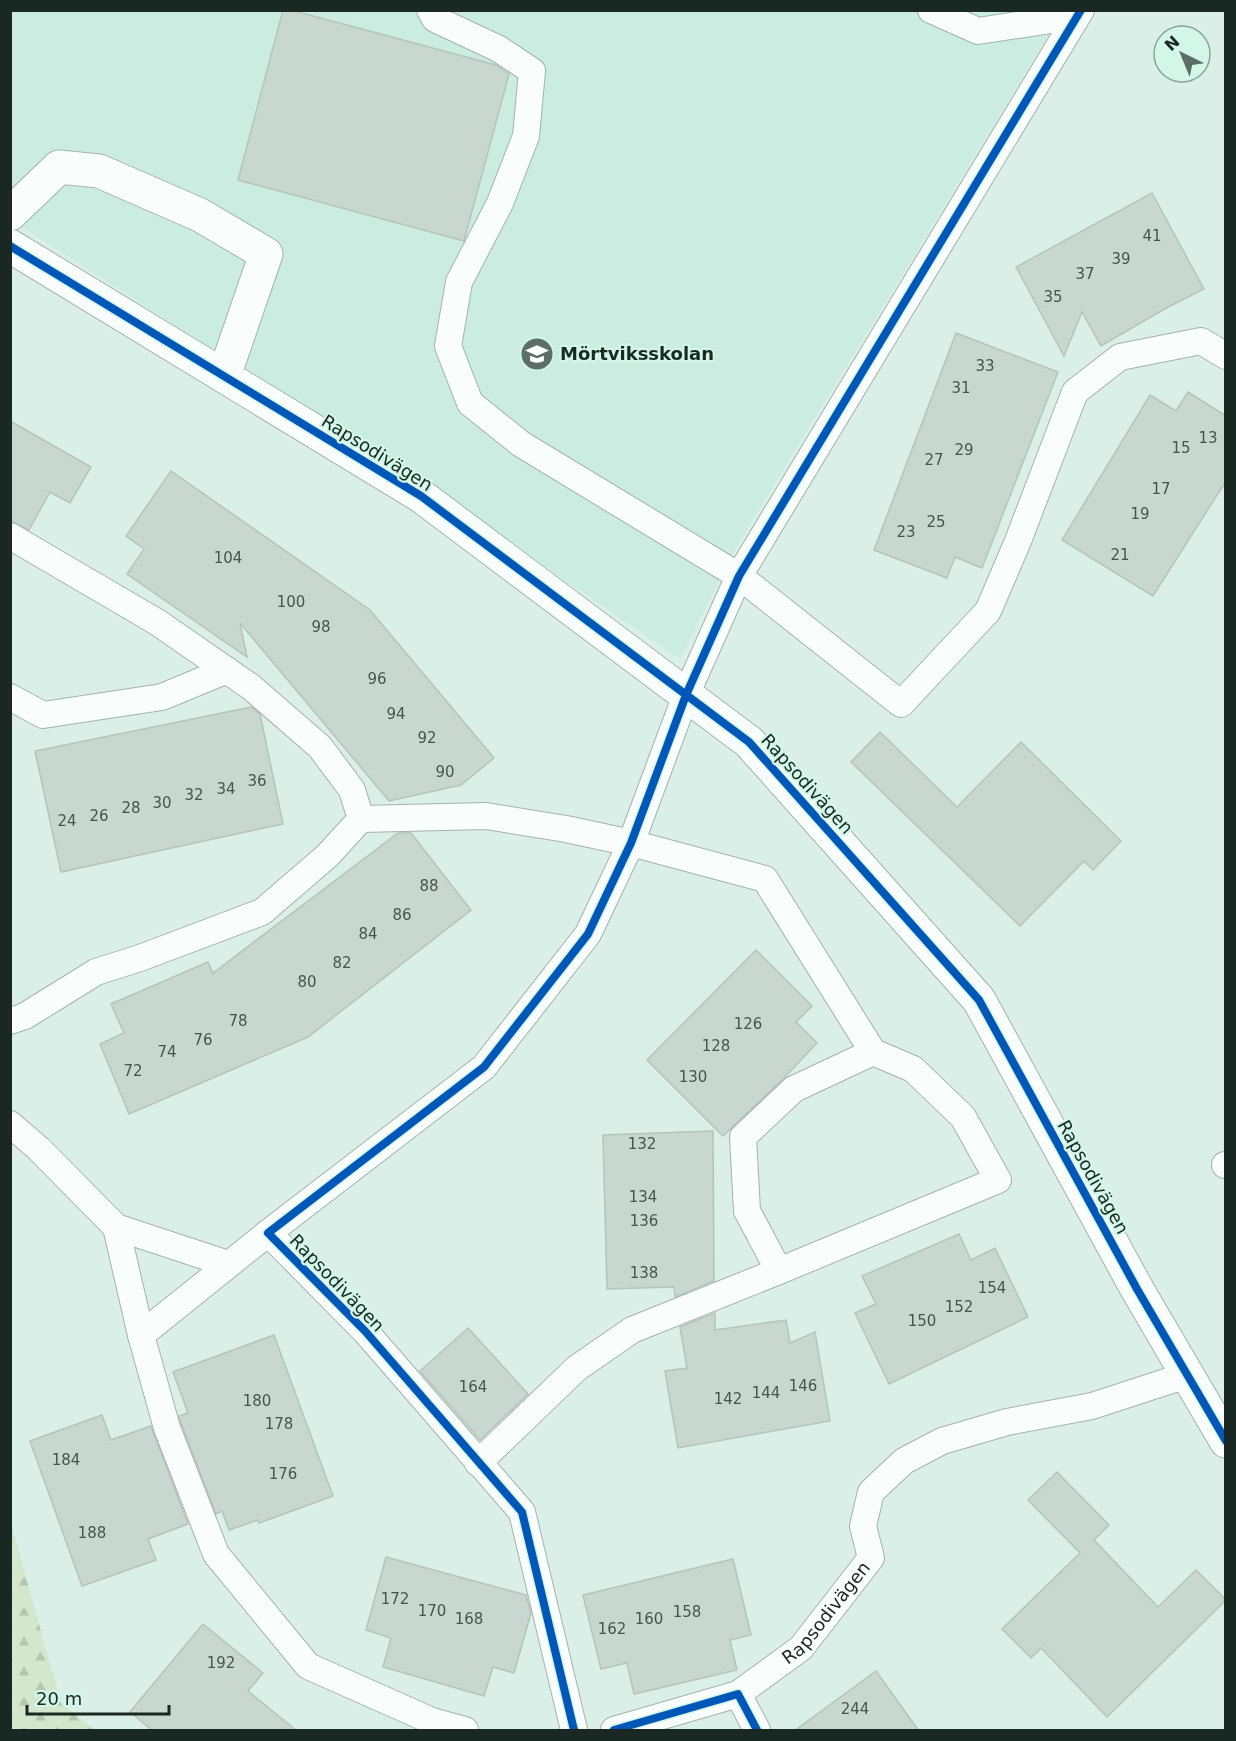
<svg xmlns="http://www.w3.org/2000/svg" width="1236" height="1741" viewBox="0 0 1236 1741" font-family="'DejaVu Sans',sans-serif">
<style>
.built{fill:#cbede1}
.forest{fill:url(#forest-firs)}
.building{fill:#c8d7cf;stroke:#b5c4bc;stroke-width:1.5}
.lines{fill:none;stroke-linecap:round;stroke-linejoin:round}
.lane-casing{stroke:#a4b3ad;stroke-width:28}
.street-casing{stroke:#a4b3ad;stroke-width:35}
.lane{stroke:#f9fdfb;stroke-width:26}
.street{stroke:#f9fdfb;stroke-width:33}
.cycleway-casing{stroke:#d2f7e9;stroke-width:11}
.cycleway{stroke:#0057b8;stroke-width:8}
.labels{text-anchor:middle;stroke-width:4.5;stroke-linejoin:round;paint-order:stroke}
.number-label{font-size:15px;fill:#46554f}
.poi-label{font-size:18px;font-weight:bold;fill:#1a2823;stroke:#d2f7e9;text-anchor:start}
.street-label{font-size:18px;fill:#1a2823;stroke:#d2f7e9}
</style>
<defs>
<pattern id="forest-firs" width="22" height="20" patternUnits="userSpaceOnUse" patternTransform="scale(1.5)"><rect width="22" height="20" fill="#d2e7cb"/><path d="M5 1l3.5 6h-7zM16 11l3.5 6h-7z" fill="#b4c6ae"/></pattern>
</defs>
<rect width="100%" height="100%" fill="#daefe7"/>
<!-- built -->
<path class="built" d="M10,11H1063L735,549L680,659L431,489L11,220Z"/>
<!-- forest -->
<path class="forest" d="M10,1520L61,1703L95,1730H11Z"/>
<!-- building -->
<g class="building">
<path d="M283,10H291L496,65L509,74L464,241L238,180Z"/>
<path d="M1152,193L1204,289L1168,307L1101,346L1082,312L1064,356L1016,267Z"/>
<path d="M956,333L1058,372L982,568L955,557L947,578L874,550Z"/>
<path d="M1188,392L1226,416V481L1153,596L1062,540L1150,395L1176,411Z"/>
<path d="M10,421L91,467L70,503L50,492L29,530L10,521Z"/>
<path d="M171,471L370,610L494,758L461,785L389,801L240,623L247,657L127,574L144,549L126,536Z"/>
<path d="M251,707L260,714L283,824L61,872L35,751Z"/>
<path d="M880,732L957,807L1021,742L1121,841L1093,870L1084,861L1020,926L851,762Z"/>
<path d="M398,833H411L471,910L308,1037L129,1114L100,1044L124,1033L111,1004L208,962L213,973Z"/>
<path d="M756,950L812,1006L796,1022L817,1043L781,1081L723,1136L647,1060Z"/>
<path d="M713,1131L714,1281L675,1297L674,1287L607,1289L603,1135Z"/>
<path d="M959,1234L971,1260L995,1248L1028,1317L889,1384L855,1313L876,1304L862,1276Z"/>
<path d="M715,1313V1330L786,1320L790,1343L815,1332L830,1421L678,1448L665,1371L687,1368L680,1327Z"/>
<path d="M468,1328L528,1394L480,1440L420,1371Z"/>
<path d="M274,1335L333,1496L259,1523L258,1520L229,1530L222,1511L216,1514L181,1423L179,1416L188,1413L173,1372Z"/>
<path d="M102,1415L111,1440L151,1426L188,1524L148,1539L156,1560L82,1586L30,1441Z"/>
<path d="M1057,1472L1109,1525L1094,1540L1158,1607L1196,1570L1226,1600L1107,1717L1041,1648L1031,1658L1002,1629L1080,1553L1028,1500Z"/>
<path d="M386,1557L526,1595L531,1613L514,1673L493,1667L484,1696L383,1667L391,1638L366,1630Z"/>
<path d="M733,1559L751,1635L730,1640L737,1670L634,1694L627,1663L601,1669L583,1595Z"/>
<path d="M203,1624L263,1673L248,1691L297,1731H153L130,1712Z"/>
<path d="M876,1671L919,1731H794Z"/>
</g>
<g class="lines">
<defs>
<g id="lane">
<path d="M430,10L435,19L499,49L532,71L526,136L500,203L459,282L448,346L470,403L521,444L739,576L901,704L988,611L1018,541L1075,392L1120,357L1201,341L1226,356"/>
<path d="M931,10L978,31L1077,16"/>
<path d="M10,536L157,622L251,687L320,747L352,790L361,819L327,856L262,912L140,958L96,972L25,1016L10,1021"/>
<path d="M10,697L43,715L162,697L227,670"/>
<path d="M361,819L486,816L566,829L631,843L765,879L873,1052L794,1089L743,1137L747,1211L779,1271L998,1180L963,1117L913,1069L873,1052"/>
<path d="M10,1124L39,1149L116,1227L228,1264"/>
<path d="M1225,1165H1226"/>
<path d="M116,1227L141,1335"/>
<path d="M268,1233L365,1331L522,1512L574,1730"/>
<path d="M478,1463L577,1368L632,1330L779,1271"/>
<path d="M738,1694L757,1730"/>
<path d="M465,1730L432,1721L308,1666L216,1554L167,1428L141,1335L268,1233L484,1067L588,934L631,843L686,695L739,576L1081,10"/>
<path id="s1" d="M614,1730L738,1694L801,1648L871,1558L863,1526L871,1492L904,1461L942,1441L1007,1422L1092,1406L1187,1375"/>
</g>
<g id="street">
<path d="M10,214L59,167L99,171L200,215L266,254L224,376"/>
<path d="M10,246L421,496L749,742L979,1000L1137,1289L1226,1441"/>
</g>
</defs>
<!-- lane casing -->
<use href="#lane" class="lane-casing"/>
<!-- street casing -->
<use href="#street" class="street-casing"/>
<!-- lane -->
<use href="#lane" class="lane"/>
<!-- street -->
<use href="#street" class="street"/>
<defs>
<g id="cycleway">
<path d="M10,246L421,496L749,742L979,1000L1137,1289L1226,1441"/>
<path d="M574,1730L522,1512L365,1331L268,1233L484,1067L588,934L631,843L686,695L739,576L1081,10"/>
<path d="M614,1730L738,1694L757,1730"/>
</g>
</defs>
<!-- cycleway casing -->
<use href="#cycleway" class="cycleway-casing"/>
<!-- cycleway -->
<use href="#cycleway" class="cycleway"/>
</g>
<!-- icons -->
<defs>
<symbol id="school-disc" viewBox="-11 -11 22 22"><circle r="9.5" fill="#5d6e68" stroke="#d2f7e9"/><path d="M0-5L7-2L0 1L-7-2ZM-4 1L0 2.5L4 1V4Q0 6-4 4Z" fill="#fff"/></symbol>
</defs>
<g fill-rule="evenodd">
<use href="#school-disc" x="518" y="335" width="38" height="38"/>
</g>
<g class="labels">
<!-- number labels -->
<g class="number-label">
<text x="1152" y="241">41</text>
<text x="1121" y="264">39</text>
<text x="1085" y="279">37</text>
<text x="1053" y="302">35</text>
<text x="985" y="371">33</text>
<text x="961" y="393">31</text>
<text x="1208" y="443">13</text>
<text x="1181" y="453">15</text>
<text x="964" y="455">29</text>
<text x="934" y="465">27</text>
<text x="1161" y="494">17</text>
<text x="1140" y="519">19</text>
<text x="936" y="527">25</text>
<text x="906" y="537">23</text>
<text x="1120" y="560">21</text>
<text x="228" y="563">104</text>
<text x="291" y="607">100</text>
<text x="321" y="632">98</text>
<text x="377" y="684">96</text>
<text x="396" y="719">94</text>
<text x="427" y="743">92</text>
<text x="445" y="777">90</text>
<text x="257" y="786">36</text>
<text x="226" y="794">34</text>
<text x="194" y="800">32</text>
<text x="162" y="808">30</text>
<text x="131" y="813">28</text>
<text x="99" y="821">26</text>
<text x="67" y="826">24</text>
<text x="429" y="891">88</text>
<text x="402" y="920">86</text>
<text x="368" y="939">84</text>
<text x="342" y="968">82</text>
<text x="307" y="987">80</text>
<text x="238" y="1026">78</text>
<text x="748" y="1029">126</text>
<text x="203" y="1045">76</text>
<text x="716" y="1051">128</text>
<text x="167" y="1057">74</text>
<text x="133" y="1076">72</text>
<text x="693" y="1082">130</text>
<text x="642" y="1149">132</text>
<text x="643" y="1202">134</text>
<text x="644" y="1226">136</text>
<text x="644" y="1278">138</text>
<text x="992" y="1293">154</text>
<text x="959" y="1312">152</text>
<text x="922" y="1326">150</text>
<text x="803" y="1391">146</text>
<text x="473" y="1392">164</text>
<text x="766" y="1398">144</text>
<text x="728" y="1404">142</text>
<text x="257" y="1406">180</text>
<text x="279" y="1429">178</text>
<text x="66" y="1465">184</text>
<text x="283" y="1479">176</text>
<text x="92" y="1538">188</text>
<text x="395" y="1604">172</text>
<text x="432" y="1616">170</text>
<text x="687" y="1617">158</text>
<text x="469" y="1624">168</text>
<text x="649" y="1624">160</text>
<text x="612" y="1634">162</text>
<text x="221" y="1668">192</text>
<text x="855" y="1714">244</text>
</g>
<!-- poi labels -->
<g class="poi-label">
<text x="560" y="360">Mörtviksskolan</text>
</g>
<!-- street labels -->
<g class="street-label">
<text transform="translate(377 453) rotate(32)" y="6">Rapsodivägen</text>
<text transform="translate(807 784) rotate(48)" y="6">Rapsodivägen</text>
<text transform="translate(1093 1177) rotate(61)" y="6">Rapsodivägen</text>
<text transform="translate(337 1283) rotate(46)" y="6">Rapsodivägen</text>
<text dy="6" stroke="none"><textPath href="#s1" startOffset="250">Rapsodivägen</textPath></text>
</g>
</g>
<!-- border -->
<rect width="1236" height="1741" fill="none" stroke="#1a2823" stroke-width="24"/>
<!-- north arrow -->
<g transform="translate(1182 54) rotate(317)"><circle r="28" fill="#d2f7e9" stroke="#88a49a" stroke-width="1.5"/>
<path d="M0-4.5L10 22L0 15L-10 22Z" fill="#5d6e68"/>
<text y="-9" font-size="16" font-weight="bold" text-anchor="middle" fill="#1a2823">N</text>
</g>
<!-- scale -->
<path d="M27 1705v9h142v-9" fill="none" stroke="#1a2823" stroke-width="3"/>
<text x="36" y="1705" font-size="18" fill="#1a2823" stroke="#d2f7e9" stroke-width="4.5" paint-order="stroke">20 m</text>
</svg>
